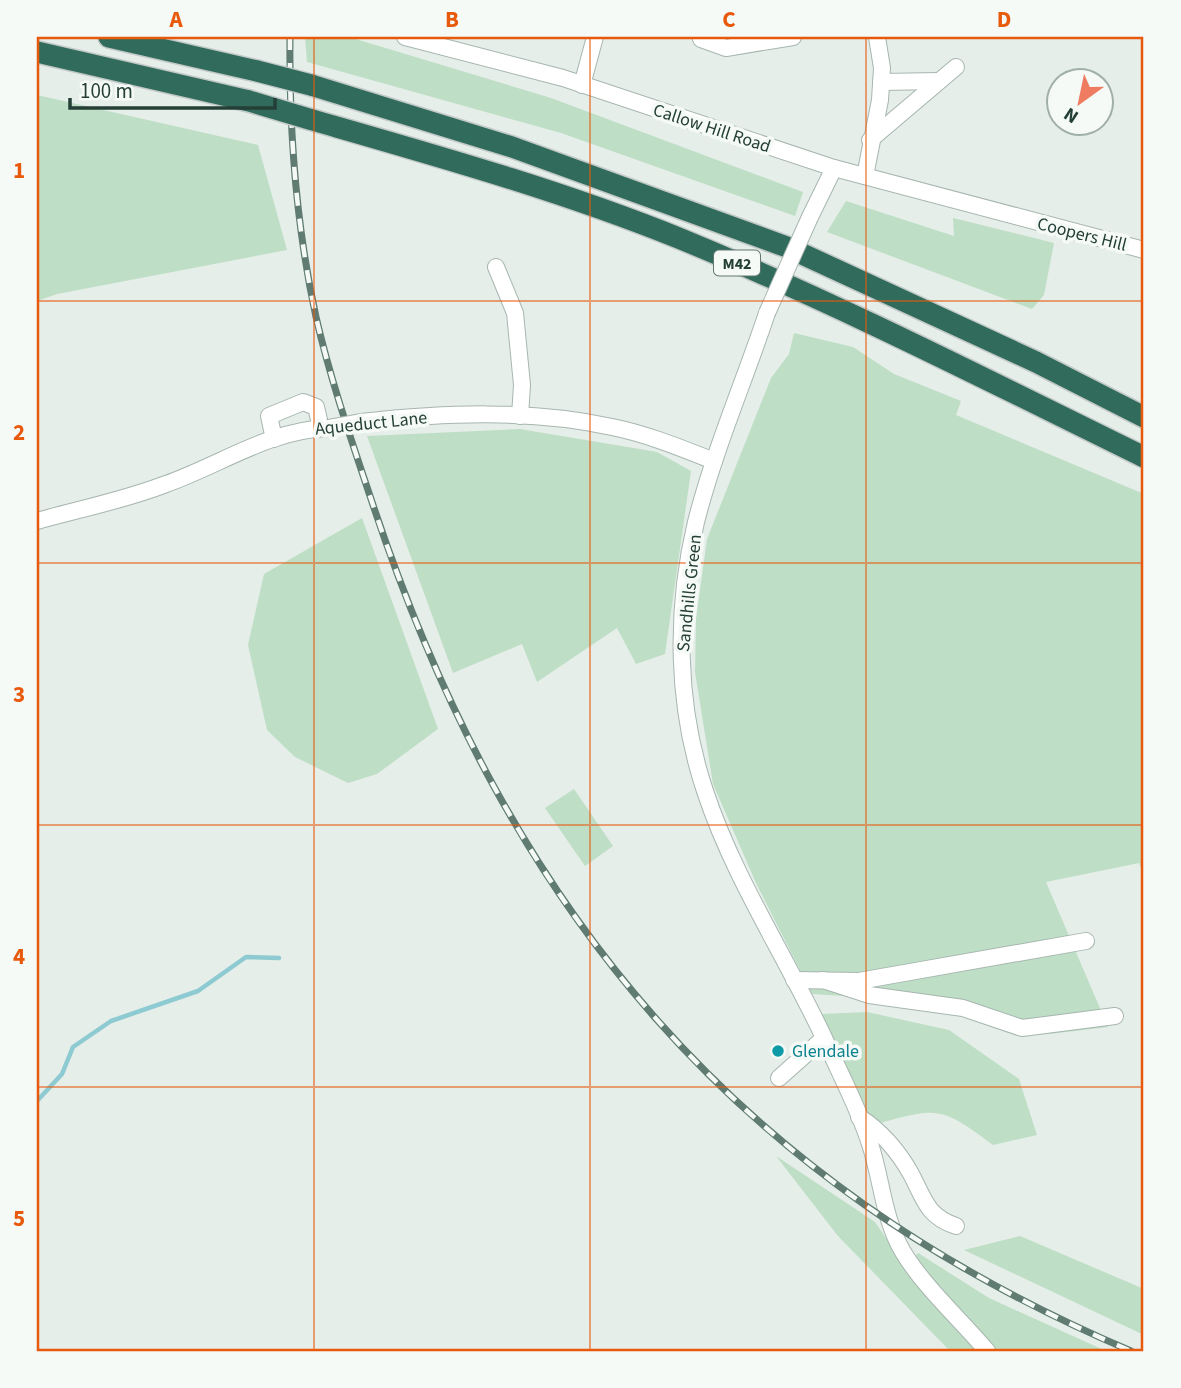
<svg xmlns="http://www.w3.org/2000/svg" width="1181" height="1388" viewBox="0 0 1181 1388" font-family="'Source Sans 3',sans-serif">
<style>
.green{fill:#bedec5}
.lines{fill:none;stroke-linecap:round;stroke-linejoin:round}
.stream{stroke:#8ecad1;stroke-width:4.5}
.minor-casing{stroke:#a7b6b0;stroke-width:18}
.highway-casing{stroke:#c2c9c7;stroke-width:24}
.minor{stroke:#fff;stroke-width:16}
.highway{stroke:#306b5c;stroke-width:21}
.rail-casing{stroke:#5f7b72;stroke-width:7}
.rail{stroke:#f5faf7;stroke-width:4.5;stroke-dasharray:13;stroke-linecap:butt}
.minor-bridge-casing{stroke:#a7b6b0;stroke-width:18;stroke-linecap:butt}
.highway-bridge-casing{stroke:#c2c9c7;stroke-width:24;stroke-linecap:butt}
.minor-bridge{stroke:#fff;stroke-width:16}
.highway-bridge{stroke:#306b5c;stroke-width:21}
.grid{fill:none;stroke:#e8590c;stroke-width:2;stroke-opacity:0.55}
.culture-dot{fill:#0f9aa8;stroke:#f5faf7;stroke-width:2.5}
.labels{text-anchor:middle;stroke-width:7;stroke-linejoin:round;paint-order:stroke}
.shield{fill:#f5faf7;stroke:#637770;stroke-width:2}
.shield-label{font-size:16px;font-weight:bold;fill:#243f36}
.street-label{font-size:18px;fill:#243f36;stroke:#f5faf7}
.culture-label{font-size:18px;fill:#0d838f;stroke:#f5faf7;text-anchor:start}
.neatline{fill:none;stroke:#e8590c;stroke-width:2.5}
.grid-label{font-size:23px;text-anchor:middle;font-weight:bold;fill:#e8590c}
</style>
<rect width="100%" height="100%" fill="#e5eee9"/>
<!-- green -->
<g class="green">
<path d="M305,37H349L551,98L803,192L795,216L561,133L307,62Z"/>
<path d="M37,95L258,145L287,250L57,294L37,301Z"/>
<path d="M846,201L954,236L953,218L1054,243L1044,295L1032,309L827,232Z"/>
<path d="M794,333L853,347L894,374L961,401L956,415L1144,494V875L1139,863L1046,882L1108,1027L1049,1034L940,1002L812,994L756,883L713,784L695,672L696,619L707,539L771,378L789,354Z"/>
<path d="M520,429L657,452L691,471L665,654L636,664L617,628L537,682L522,644L453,673L367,436Z"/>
<path d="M362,518L438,729L377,774L348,783L295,757L267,730L248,645L264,574Z"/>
<path d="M574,789L613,846L585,866L545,808Z"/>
<path d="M867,1012L949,1030L1019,1079L1037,1135L993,1145C938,1104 937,1108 873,1125L821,1014Z"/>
<path d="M776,1156L875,1222L894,1250L978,1351H950L838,1236Z"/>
<path d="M1020,1236L1144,1289V1335L964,1250Z"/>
<path d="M918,1253L989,1298L1106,1351H995L924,1272L914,1258Z"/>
</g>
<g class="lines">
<!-- stream -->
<path class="stream" d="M37,1101L62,1074L73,1047L111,1021L198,991L246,957L279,958"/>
<defs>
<g id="minor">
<path d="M405,37L563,78L834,168L1144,250"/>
<path d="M702,37L701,39L726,48L793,37"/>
<path d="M881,82L939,81"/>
<path d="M582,85L595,37"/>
<path d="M870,140L956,67"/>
<path d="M865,176L880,100L882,68L877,37"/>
<path d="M810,217L834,168"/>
<path d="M496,267L515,313L522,385L520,416"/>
<path d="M767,313C744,382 714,451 696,522C675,610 676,705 705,791C734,879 786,956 825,1040C840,1074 859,1109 870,1144C882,1180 883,1218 903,1252C925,1288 960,1319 987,1351"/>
<path d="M361,422C443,413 530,409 612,427C647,434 681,448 714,461"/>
<path d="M274,439L269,416L303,402L316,407L321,428"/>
<path d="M37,521C80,509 125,500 166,484C220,465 269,430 328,428"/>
<path d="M794,980L859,981L1086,941"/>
<path d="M823,980L869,995L963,1008L1022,1028L1115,1016"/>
<path d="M779,1078L824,1038"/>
<path d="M859,1117C880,1130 899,1152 911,1174C924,1198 926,1216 956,1226"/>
</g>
<g id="highway">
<path d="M109,37L257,71"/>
<path d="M37,52L249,101"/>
<path d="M311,85L512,147L787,247L1036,362L1144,417"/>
<path d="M309,119C434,155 560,190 681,239C839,304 991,382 1144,457"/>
</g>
</defs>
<!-- minor casing -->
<use href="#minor" class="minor-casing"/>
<!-- highway casing -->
<use href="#highway" class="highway-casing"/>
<!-- minor -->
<use href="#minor" class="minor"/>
<!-- highway -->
<use href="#highway" class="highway"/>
<defs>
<path id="rail" d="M290,37C289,131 296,225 316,317C331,382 353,445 374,508C509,911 736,1183 1131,1351"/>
</defs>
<!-- rail casing -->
<use href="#rail" class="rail-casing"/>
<!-- rail -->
<use href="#rail" class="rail"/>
<defs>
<g id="minor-bridge">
<path d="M767,313L810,217"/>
<path d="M328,428L361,422"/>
</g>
<g id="highway-bridge">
<path d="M257,71L311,85"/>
<path d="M249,101L309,119"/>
</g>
</defs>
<!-- minor-bridge casing -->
<use href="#minor-bridge" class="minor-bridge-casing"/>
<!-- highway-bridge casing -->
<use href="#highway-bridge" class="highway-bridge-casing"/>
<!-- minor-bridge -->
<use href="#minor-bridge" class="minor-bridge"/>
<!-- highway-bridge -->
<use href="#highway-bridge" class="highway-bridge"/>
</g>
<!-- grid -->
<path class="grid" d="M314,37V1351M590,37V1351M866,37V1351M37,301H1144M37,563H1144M37,825H1144M37,1087H1144"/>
<!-- markers -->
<circle class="culture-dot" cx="778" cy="1051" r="7"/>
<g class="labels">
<!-- shield labels -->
<rect class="shield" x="714" y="250.5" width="46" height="25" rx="5"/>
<g class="shield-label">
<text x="737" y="269">M42</text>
</g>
<!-- street labels -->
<g class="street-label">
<text transform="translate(712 128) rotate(18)" y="6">Callow Hill Road</text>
<text transform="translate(1082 234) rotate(14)" y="6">Coopers Hill</text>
<text transform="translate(371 423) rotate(-6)" y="6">Aqueduct Lane</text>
<text transform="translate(689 593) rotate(-84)" y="6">Sandhills Green</text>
</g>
<!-- culture labels -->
<g class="culture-label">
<text x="792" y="1057">Glendale</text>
</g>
</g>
<!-- border -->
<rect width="1181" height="1388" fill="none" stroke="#f5faf7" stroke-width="77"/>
<!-- north arrow -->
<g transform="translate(1080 102) rotate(213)"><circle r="33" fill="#f5faf7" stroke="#a1afaa" stroke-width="2"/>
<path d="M0-5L12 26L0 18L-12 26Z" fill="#ef7c61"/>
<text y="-10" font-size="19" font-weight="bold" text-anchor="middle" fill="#243f36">N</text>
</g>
<!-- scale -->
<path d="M70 98v10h205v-10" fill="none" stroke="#243f36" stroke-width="3.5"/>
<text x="80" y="98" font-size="21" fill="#243f36" stroke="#f5faf7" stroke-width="5" paint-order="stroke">100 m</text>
<rect x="38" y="38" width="1104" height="1312" class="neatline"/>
<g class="grid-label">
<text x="176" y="27">A</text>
<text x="452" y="27">B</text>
<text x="729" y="27">C</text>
<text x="1004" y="27">D</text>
<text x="19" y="178">1</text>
<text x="19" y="440">2</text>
<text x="19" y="702">3</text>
<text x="19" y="964">4</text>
<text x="19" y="1226">5</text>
</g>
</svg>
